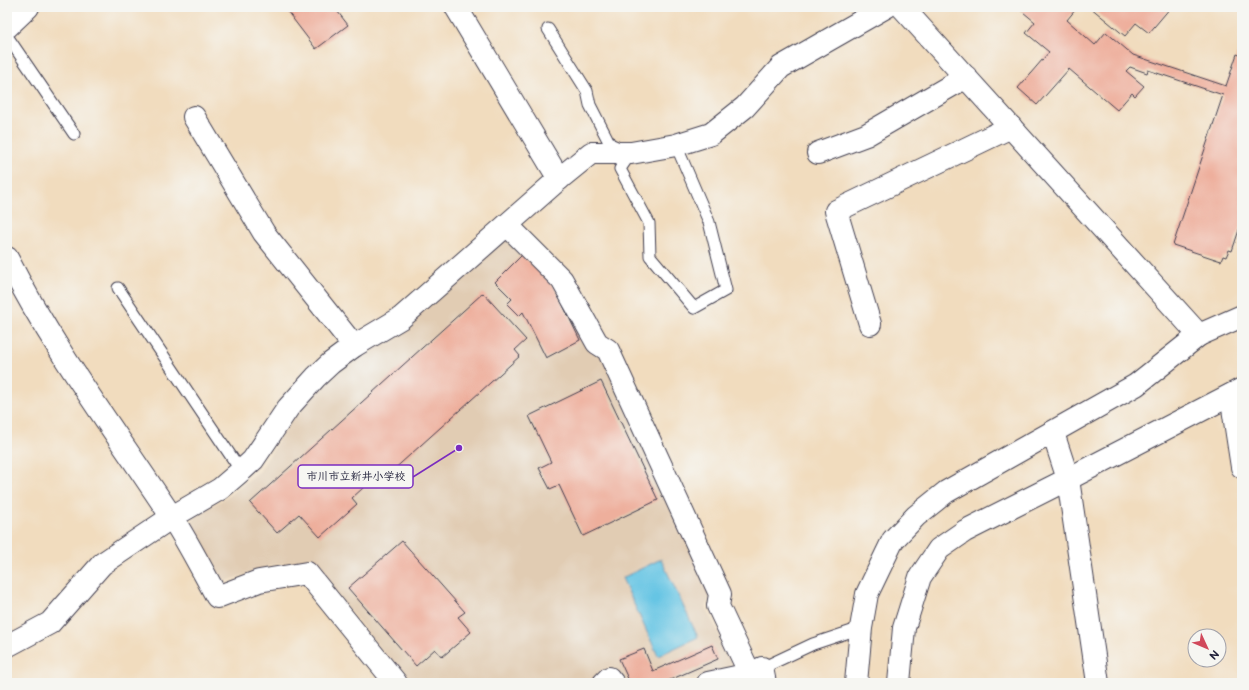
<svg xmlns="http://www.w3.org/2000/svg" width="1249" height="690" viewBox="0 0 1249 690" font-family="'Balsamiq Sans','Klee One',sans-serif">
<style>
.built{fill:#e1ccb3}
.water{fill:#66c5e4;stroke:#447490}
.building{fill:#eeaf9c}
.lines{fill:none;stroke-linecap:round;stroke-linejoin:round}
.service-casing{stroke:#413e4f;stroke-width:13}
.minor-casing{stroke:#413e4f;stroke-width:24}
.service{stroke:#fff;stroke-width:11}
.minor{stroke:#fff;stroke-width:22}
.leader{fill:none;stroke:#7b2cbf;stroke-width:1.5}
.callout-dot{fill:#7b2cbf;stroke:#f6f6f2;stroke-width:1.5}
.callout{fill:#f6f6f2;stroke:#7b2cbf;stroke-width:1.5}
.callout-label{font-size:11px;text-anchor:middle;font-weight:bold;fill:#22223b}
</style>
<rect width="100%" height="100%" fill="#f6f6f2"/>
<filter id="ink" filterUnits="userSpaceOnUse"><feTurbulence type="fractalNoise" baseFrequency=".025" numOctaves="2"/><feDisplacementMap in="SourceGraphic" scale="8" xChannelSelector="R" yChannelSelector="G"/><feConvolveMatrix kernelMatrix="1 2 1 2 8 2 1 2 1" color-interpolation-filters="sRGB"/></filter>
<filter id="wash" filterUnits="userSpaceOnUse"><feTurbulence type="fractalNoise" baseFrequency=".012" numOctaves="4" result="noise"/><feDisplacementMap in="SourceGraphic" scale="16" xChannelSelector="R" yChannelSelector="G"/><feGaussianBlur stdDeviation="0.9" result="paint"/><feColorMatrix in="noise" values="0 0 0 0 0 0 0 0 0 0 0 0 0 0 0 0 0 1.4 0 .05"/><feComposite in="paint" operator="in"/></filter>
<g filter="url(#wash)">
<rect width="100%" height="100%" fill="#f1dcbe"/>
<!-- built -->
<path class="built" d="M503,240H514L557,284L603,358L712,595L705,607L733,660L728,668L698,678L679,680L672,683H623L610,667L601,671L590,683H408L308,559L274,565L223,582L215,578L191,526L195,516L227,497L260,471L287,426L313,394L339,371L409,324Z"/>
<!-- water -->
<path class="water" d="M661,559L698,637L658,656L622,578Z"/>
<g id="blocks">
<!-- building -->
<g class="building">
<path d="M284,7H334L348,25L316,49Z"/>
<path d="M1017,7H1074L1076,9L1067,20L1095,45L1106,32L1133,55L1226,86L1237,54L1242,56V221L1232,251L1229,250L1226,257L1223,256L1221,261L1173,245L1223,95L1148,70L1147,73L1130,67L1126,71L1144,86L1135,96L1132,93L1117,110L1069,69L1037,105L1018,88L1049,52L1026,33L1035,22Z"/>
<path d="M1090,7H1171L1149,33L1136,23L1125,36Z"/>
<path d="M522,255L554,287L580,340L546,358L523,312L519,316L507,304L512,299L495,282Z"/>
<path d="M483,293L526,340L515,350L520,356L391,472L386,467L352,498L357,504L320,537L299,514L277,533L250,503Z"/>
<path d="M601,381L658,500L583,536L559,485L550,489L539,468L551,462L529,416Z"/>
<path d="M402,541L465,612L458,617L471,632L442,657L435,649L416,666L348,588Z"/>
<path d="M712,645L718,659L663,683H630L619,659L644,649L653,671Z"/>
</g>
</g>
</g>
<g filter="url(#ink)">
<use href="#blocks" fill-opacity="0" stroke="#413e4f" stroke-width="1"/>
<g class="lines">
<defs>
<g id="service">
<path d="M548,29L587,91L590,105L610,144L631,153L620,169L649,223L650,256L694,308L726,290L709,222L676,145"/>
<path d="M7,36L74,134"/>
<path d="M118,288L241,471"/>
<path d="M762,668L813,644L861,628"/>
</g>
<g id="minor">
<path d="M456,7L559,179"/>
<path d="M902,7L1199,335L1242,316"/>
<path d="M7,27L28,7"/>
<path d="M194,117L264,233L354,346"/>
<path d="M818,153L866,135L966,77"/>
<path d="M507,225L562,280L597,343L608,350L720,594L718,606L750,674"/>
<path d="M7,258C53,349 115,431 171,516C188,542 202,570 217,597L259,581L307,573L396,683"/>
<path d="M870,324L836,211L1011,127"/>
<path d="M1231,395L1242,467"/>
<path d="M7,646L50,623L102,564L172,517L220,489L241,471L253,460L288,408L316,377L331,363L354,346L401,318L559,179L591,153H631L676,145L711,134L745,107L781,67L886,7"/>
<path d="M604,683L609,678L613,683"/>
<path d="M708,683L750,674L762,668L765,683"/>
<path d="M856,683L861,628L867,594L893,540L916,516L946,492L1136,385L1199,335"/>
<path d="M899,683L904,628L920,577L939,549L965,531L1068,479L1053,433"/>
<path d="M1098,683L1068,479L1242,389"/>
</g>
</defs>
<!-- service casing -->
<use href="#service" class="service-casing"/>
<!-- minor casing -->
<use href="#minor" class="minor-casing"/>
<!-- service -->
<use href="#service" class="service"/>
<!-- minor -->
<use href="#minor" class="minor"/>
</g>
</g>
<!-- callouts -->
<path class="leader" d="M459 448L413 477"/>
<circle class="callout-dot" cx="459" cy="448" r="4"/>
<rect class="callout" x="298" y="465" width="115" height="23" rx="4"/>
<g class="callout-label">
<text x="356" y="480">市川市立新井小学校</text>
</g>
<!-- margin -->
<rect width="1249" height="690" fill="none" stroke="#f6f6f2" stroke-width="24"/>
<!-- north arrow -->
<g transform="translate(1207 648) rotate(134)"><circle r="19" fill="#f6f6f2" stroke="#a1a1a9"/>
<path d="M0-3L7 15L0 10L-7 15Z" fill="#d1495b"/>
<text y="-6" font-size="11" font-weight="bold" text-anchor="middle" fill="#22223b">N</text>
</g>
</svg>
